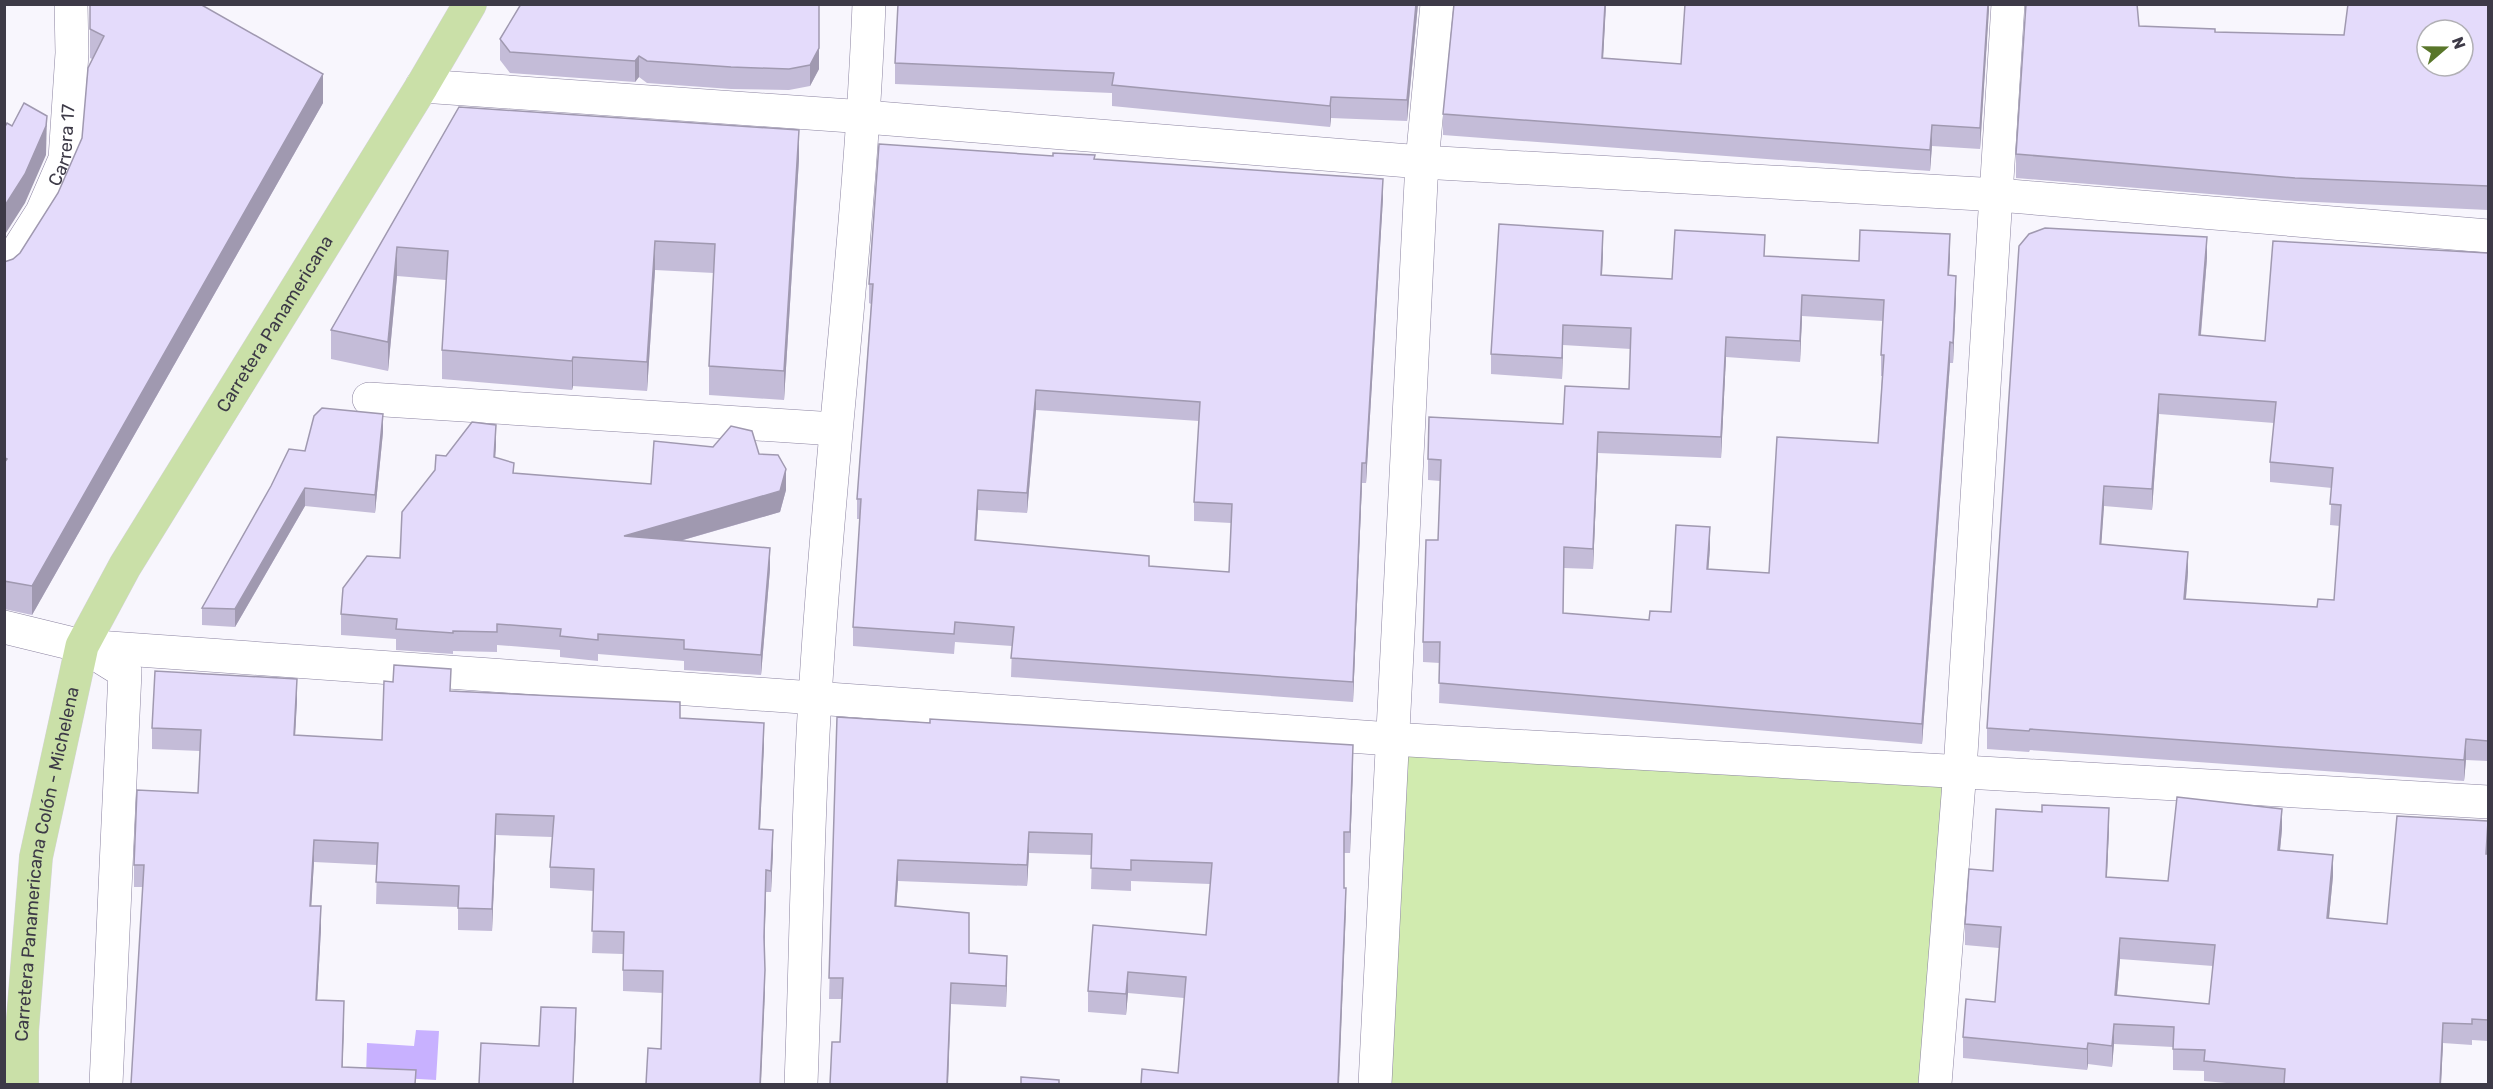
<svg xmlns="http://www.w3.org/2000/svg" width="2493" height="1089" viewBox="0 0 2493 1089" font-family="Rubik,sans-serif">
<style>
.green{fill:#d1ebaf}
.water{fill:#c8b1ff}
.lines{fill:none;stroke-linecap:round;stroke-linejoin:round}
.minor-casing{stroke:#8c84a1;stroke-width:34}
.major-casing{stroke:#d4d4d7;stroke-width:34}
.minor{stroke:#fff;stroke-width:33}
.major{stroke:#cae0a8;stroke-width:33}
.wall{fill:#c4bcd8;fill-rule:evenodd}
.shaded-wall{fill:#a099b0}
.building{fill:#e4dbfb;stroke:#a099b0;stroke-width:1.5;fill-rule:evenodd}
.labels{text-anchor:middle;stroke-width:4.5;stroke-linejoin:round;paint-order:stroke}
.street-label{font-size:18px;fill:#3d3a47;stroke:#fff}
</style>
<rect width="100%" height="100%" fill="#f8f6fd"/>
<!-- green -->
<path class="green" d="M1391,739L1960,770L1935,1084H1375Z"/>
<!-- water -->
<path class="water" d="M416,1030L439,1031L436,1080L366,1076L367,1043L414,1046Z"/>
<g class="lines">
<defs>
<g id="minor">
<path d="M422,86L865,117L1422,162L1998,195L2488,236"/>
<path id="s1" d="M4,272L42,212L65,159L72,53L71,4"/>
<path d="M369,399L835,429"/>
<path d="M4,627L82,646L1391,739L2488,802"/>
<path d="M88,649L125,672L106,1084"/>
<path d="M801,1084C806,956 807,827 815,699C828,467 860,236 869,4"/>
<path d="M1375,1084L1422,162L1437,4"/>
<path d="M1935,1084L1960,770L2008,4"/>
</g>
<g id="major">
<path id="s2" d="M22,1084V1031L36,857L82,646L125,566L422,86L470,4"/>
</g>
</defs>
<!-- minor casing -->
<use href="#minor" class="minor-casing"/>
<!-- major casing -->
<use href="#major" class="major-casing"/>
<!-- minor -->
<use href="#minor" class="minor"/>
<!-- major -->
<use href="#major" class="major"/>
</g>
<!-- wall -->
<g class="wall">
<path d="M90,4L323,103L32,615L4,609V262L13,259L20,253L58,193L82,138L92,59L90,58Z"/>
<path d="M819,4V69L810,86L789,90L731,89L647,83L639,77L635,82L510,73L500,60V39Z"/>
<path d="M898,4H1418L1407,121L1331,118L1330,127L1112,106V93L895,84V63Z"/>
<path d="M1454,4H1606L1603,58L1681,64L1989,4L1980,149L1932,146L1930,171L1443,135V114Z"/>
<path d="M2488,4V210L2295,201L2016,178V154L2139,26L2215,32L2344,35Z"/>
<path d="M459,107L799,159L784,400L709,395V366L714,273L655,270L647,391L573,386L572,390L442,379V350L446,280L397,276L388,371L331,359V330Z"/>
<path d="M1095,159L1383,198L1366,483H1362L1353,702L1011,677L1012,646L955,642L954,654L853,646V627L860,519H857V499L871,304L869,303V284ZM1036,410L1199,421L1194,502V521L1231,523L1229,572L1149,566L976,540L978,510L1027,513Z"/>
<path d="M1603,252L1602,275L1672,279L1765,256L1859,261L1950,255L1949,275L1956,296L1953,363H1950L1922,744L1439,703L1440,663L1423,662V642L1438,540L1440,481L1428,480V459L1563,424L1629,389L1631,349L1563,345L1562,379L1491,374V354ZM1802,316L1883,321L1881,355V376H1882L1878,443L1769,573L1708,569L1710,548L1671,612L1649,620L1563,613L1564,568L1593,569L1598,453L1721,458L1726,357L1800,362Z"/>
<path d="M2488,253V761L2466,760L2464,781L2030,750L2029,752L1987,749V728L2207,258L2201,335L2265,341ZM2159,414L2274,423L2270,462V482L2332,488L2330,525L2340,526L2334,600L2317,607L2186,599L2188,572L2101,544L2104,506L2152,510Z"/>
<path d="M383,432L375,513L305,506L235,627L202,625V608L305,451Z"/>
<path d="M496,445L495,457L514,473L651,484L759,454L786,490L780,512L680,541L770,569L761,675L684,670V661L598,654V661L560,657V650L497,645V652L453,651V654L396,650V639L341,635V614L400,558L446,456Z"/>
<path d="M451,692L680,718L764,745L760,829L773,851L771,892H766L764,945L765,992L661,1049L663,993L623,991V954L592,953L594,891L550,888V867L552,837L496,835L492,931L458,930V907L376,904L377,865L314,862L311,906L321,928L317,1000L344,1023L342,1067L416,1084H131L143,887H134V865L198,793L200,751L152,749V728L297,700L295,735L382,740Z"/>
<path d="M837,717L1353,766L1350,853H1344V888L1346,909L1178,1073L1184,998L1128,993L1126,1015L1088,1012V991L1206,935L1210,884L1131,881V891L1091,889L1092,855L1029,853L1027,886L898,881L896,906L969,953L1007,977L1006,1007L951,1004L948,1084H830L840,1042L842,999H829Z"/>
<path d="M2109,828L2107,877L2168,881L2282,829L2280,850L2333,876L2329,918L2387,924L2488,842V1041L2472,1040V1045L2443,1043L2441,1084H2238L2204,1081V1071L2173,1070V1047L2114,1044L2112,1067L2088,1064L2087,1070L1963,1058V1037L1995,1002L1999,948L1965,945V924L1993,871ZM2120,959L2213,966L2209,1004L2117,995Z"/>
</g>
<!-- shaded-wall -->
<g class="shaded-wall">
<path d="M1416,4H1418L1407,121V100Z"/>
<path d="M1605,4H1606L1602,79V58Z"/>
<path d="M1988,4H1989V10L1980,149V128Z"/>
<path d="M819,48V69L810,86V65Z"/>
<path d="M639,56V77L635,82V61Z"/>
<path d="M323,74V103L32,615V586Z"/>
<path d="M1331,97V118L1330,127V106Z"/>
<path d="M47,116L46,155L25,203L4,236V207Z"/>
<path d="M1932,125V146L1930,171V150Z"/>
<path d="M799,130V159L784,400V371Z"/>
<path d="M1383,179V198L1366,483V463Z"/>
<path d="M1603,231V252L1601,296V275Z"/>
<path d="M1950,234V255L1948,296V275Z"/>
<path d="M2207,237V258L2199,355V335Z"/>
<path d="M655,241V270L647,391V362Z"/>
<path d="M397,247V276L388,371V342Z"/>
<path d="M1956,276V296L1953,363V343Z"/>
<path d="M1802,295V316L1800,362V341Z"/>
<path d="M1563,325V345L1562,379V358Z"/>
<path d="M1726,337V357L1721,458V437Z"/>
<path d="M1950,342V363L1922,744V724Z"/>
<path d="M573,357V386L572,390V361Z"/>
<path d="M1036,390V410L1027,513V493Z"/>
<path d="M2159,394V414L2152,510V489Z"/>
<path d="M383,414V432L375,513V495Z"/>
<path d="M496,425V445L494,478V457Z"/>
<path d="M1598,432V453L1593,569V549Z"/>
<path d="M1362,463V483L1353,702V682Z"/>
<path d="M786,469V490L780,512L624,557V536Z"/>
<path d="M2104,486V506L2100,564V544Z"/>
<path d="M305,488V506L235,627V609Z"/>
<path d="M978,490V510L975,559V540Z"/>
<path d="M1710,527V548L1707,589V569Z"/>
<path d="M770,548V569L761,675V655Z"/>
<path d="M2188,552V572L2184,620V599Z"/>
<path d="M297,679V700L294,756V735Z"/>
<path d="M764,723V745L759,850V829Z"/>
<path d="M2466,739V760L2464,781V760Z"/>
<path d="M1353,745V766L1350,853V832Z"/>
<path d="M2109,808V828L2106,897V877Z"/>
<path d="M2282,809V829L2278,870V850Z"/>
<path d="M496,814V835L492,931V909Z"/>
<path d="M2488,821V842L2486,874V854Z"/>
<path d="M773,830V851L771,892V871Z"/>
<path d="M1029,832V853L1027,886V865Z"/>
<path d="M314,840V862L310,928V906Z"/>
<path d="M2333,855V876L2327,938V918Z"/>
<path d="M898,860V881L895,927V906Z"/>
<path d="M766,870V892L764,958V937Z"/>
<path d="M1346,888V909L1339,1084H1338Z"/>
<path d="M321,906V928L316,1022V1000Z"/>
<path d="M2120,938V959L2115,1016V995Z"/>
<path d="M1007,956V977L1006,1007V986Z"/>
<path d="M765,970V992L761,1084H760Z"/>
<path d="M1128,972V993L1126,1015V994Z"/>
<path d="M951,983L948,1084H947Z"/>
<path d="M344,1001V1023L342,1084V1067Z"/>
<path d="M576,1008V1029L573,1084Z"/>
<path d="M2443,1023V1043L2441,1084H2440Z"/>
<path d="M2114,1024V1044L2112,1067V1046Z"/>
<path d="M2088,1043V1064L2087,1070V1049Z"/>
</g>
<!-- building -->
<g class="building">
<path d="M90,4H200L323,74L32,586L4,581V463L7,459L4,457V262L13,259L20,253L58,193L82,138L88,68L104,36L90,29Z"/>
<path d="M521,4H819V48L810,65L789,69L731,67L647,61L639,56L635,61L510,52L500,39Z"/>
<path d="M898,4H1416L1407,100L1331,97L1330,106L1112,85L1114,73L895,63Z"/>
<path d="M1454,4H1605L1602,58L1681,64L1685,4H1988L1980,128L1932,125L1930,150L1443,114Z"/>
<path d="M2026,4H2137L2139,26L2215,29V32L2344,35L2348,4H2488V186L2295,178L2016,154ZM2427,30H2463V66H2427Z"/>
<path d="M24,103L47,116L46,126L25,174L4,207V128L7,123L12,126Z"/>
<path d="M459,107L799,130L784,371L709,366L715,244L655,241L647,362L573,357L572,361L442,350L448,251L397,247L388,342L331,330Z"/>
<path d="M879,144L1053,156V153L1095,155L1094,159L1383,179L1366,463H1362L1353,682L1011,658L1014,627L955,622L954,634L853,627L861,499H857L873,284H869ZM1036,390L1200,402L1194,502L1232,504L1229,572L1149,566V556L975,540L978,490L1027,493Z"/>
<path d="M1499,224L1603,231L1601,275L1672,279L1675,230L1765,235L1764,256L1859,261L1860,230L1950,234L1948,275L1956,276L1953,343L1950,342L1922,724L1439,683L1440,642H1423L1426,540H1438L1441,460L1428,459L1429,417L1563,424L1565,386L1629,389L1631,328L1563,325L1562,358L1491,354ZM1802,295L1884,300L1881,355H1884L1878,443L1777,437L1769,573L1707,569L1710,527L1676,525L1671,612L1650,611L1649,620L1563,613L1564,547L1593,549L1598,432L1721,437L1726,337L1800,341Z"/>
<path d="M2045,228L2207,237L2199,335L2265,341L2273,241L2488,253V741L2466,739L2464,760L2030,729L2029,731L1987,728L2019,246L2029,234ZM2159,394L2276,402L2270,462L2333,468L2330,504L2341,505L2334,600L2318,599L2317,607L2184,599L2188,552L2100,544L2104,486L2152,489Z"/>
<path d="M322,408L383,414L375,495L305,488L235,609L202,608L271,486L289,449L305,451L314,416Z"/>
<path d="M472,422L496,425L494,457L514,463L513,473L651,484L654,441L713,447L731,426L752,431L759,454L778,455L786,469L780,491L624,536L770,548L761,655L684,649V640L598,634V640L560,636L561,629L497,624V632L453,631V633L396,629L397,619L341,614L343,588L367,556L400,558L402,512L435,470L436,455L446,456Z"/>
<path d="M394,665L451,669L450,691L680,702V718L764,723L759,829L773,830L771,871L766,870L764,937L765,970L760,1084H646L648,1048L661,1049L663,971L623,970L624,932L592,931L594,869L550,867L554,816L496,814L492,909L458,908L459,886L376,882L378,843L314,840L310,906H321L316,1000L344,1001L342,1067L416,1070L415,1084H131L144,865H134L137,790L198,793L201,730L152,728L155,671L297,679L294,735L382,740L384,681L393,682Z"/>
<path d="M837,717L930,723V719L1353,745L1350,832H1344V888H1346L1338,1084H1141L1142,1069L1178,1073L1186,977L1128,972L1126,994L1088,991L1093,925L1206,935L1212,863L1131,860V870L1091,868L1092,834L1029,832L1027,865L898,860L895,906L969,913V953L1007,956L1006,986L951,983L947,1084H830L832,1042H840L843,978H829Z"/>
<path d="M2177,797L2282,809L2278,850L2333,855L2327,918L2387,924L2397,816L2488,821L2486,854H2488V1020L2472,1019V1024L2443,1023L2440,1084H2284L2285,1069L2204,1061L2205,1050L2173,1049L2174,1027L2114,1024L2112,1046L2088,1043L2087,1049L1963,1037L1966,999L1995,1002L2001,927L1965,924L1969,869L1993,871L1996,809L2042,812V805L2109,808L2106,877L2168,881ZM2120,938L2215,945L2209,1004L2115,995Z"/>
<path d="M541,1007L576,1008L573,1084H479L481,1043L539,1046Z"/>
<path d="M1021,1077L1059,1080V1084H1021Z"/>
</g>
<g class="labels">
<!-- street labels -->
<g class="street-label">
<text dy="6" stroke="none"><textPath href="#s1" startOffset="142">Carrera 17</textPath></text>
<text dy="6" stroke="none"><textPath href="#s2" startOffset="819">Carretera Panamericana</textPath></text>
<text dy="6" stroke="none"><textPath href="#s2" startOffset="222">Carretera Panamericana Colón - Michelena</textPath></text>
</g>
</g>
<!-- border -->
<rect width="2493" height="1089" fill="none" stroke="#3d3a47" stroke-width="12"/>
<!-- north arrow -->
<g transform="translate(2445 48) rotate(70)"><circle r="28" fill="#ffffff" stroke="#b1b0b5" stroke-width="1.5"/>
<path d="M0-4.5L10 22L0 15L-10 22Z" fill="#59762a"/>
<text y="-9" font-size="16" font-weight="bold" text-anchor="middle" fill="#3d3a47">N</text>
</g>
</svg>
